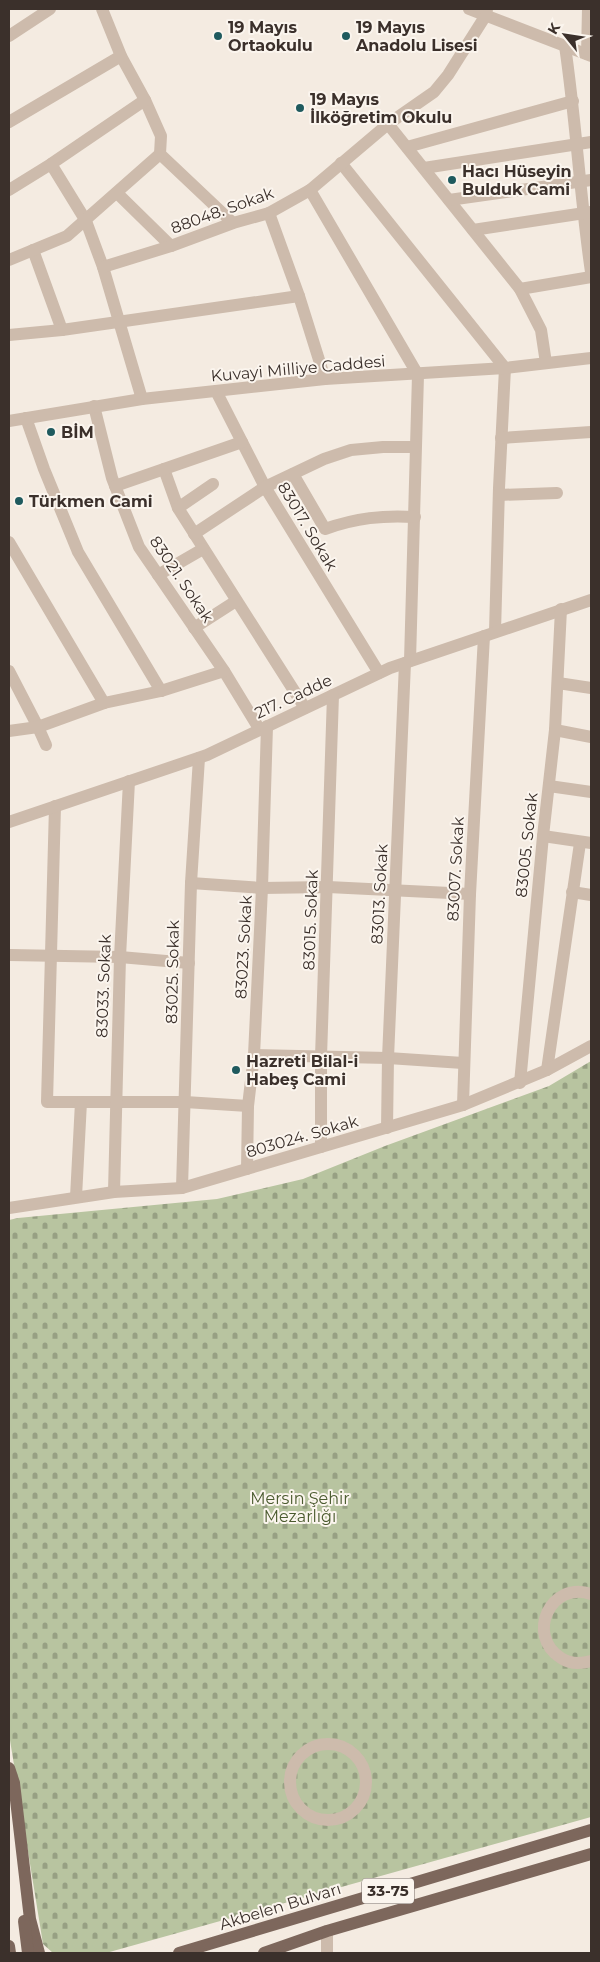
<svg xmlns="http://www.w3.org/2000/svg" width="600" height="1962" viewBox="0 0 600 1962" font-family="Montserrat,sans-serif">
<style>
.cemetery{fill:url(#cemetery-stones)}
.lines{fill:none;stroke-linecap:round;stroke-linejoin:round}
.minor{stroke:#cdbbac;stroke-width:12}
.major{stroke:#7d675c;stroke-width:12}
.poi-dot{fill:#1f5a5e;stroke:#fbf5ee;stroke-width:2}
.labels{text-anchor:middle;stroke-width:4;stroke-linejoin:round;paint-order:stroke}
.shield{fill:#fbf5ee;stroke:#756b66;stroke-width:1}
.shield-label{font-size:15px;font-weight:bold;fill:#3b302b}
.poi-label{font-size:16px;font-weight:bold;fill:#3b302b;stroke:#fbf5ee;text-anchor:start}
.street-label{font-size:16px;fill:#3b302b;stroke:#fbf5ee}
.park-label{font-size:16px;fill:#4a5a2e;stroke:#fbf5ee}
</style>
<defs>
<pattern id="cemetery-stones" width="16" height="16" patternUnits="userSpaceOnUse" patternTransform="scale(1.25)"><rect width="16" height="16" fill="#b8c4a0"/><path d="M2 7V4a2 2 0 0 1 4 0v3zM10 15v-3a2 2 0 0 1 4 0v3z" fill="#97a083"/></pattern>
</defs>
<rect width="100%" height="100%" fill="#f4ebe1"/>
<!-- cemetery -->
<path class="cemetery" d="M591,1061V1817L106,1953H53L43,1944L9,1734V1220L18,1218L217,1199L303,1179L385,1146L549,1086Z"/>
<g class="lines">
<!-- minor -->
<g class="minor">
<path d="M102,9L121,56L145,100L161,136L160,154L233,223"/>
<path d="M469,9L591,56"/>
<path d="M9,36L50,9"/>
<path d="M565,46C576,121 580,197 591,272"/>
<path d="M587,54L588,9"/>
<path d="M9,122L121,56"/>
<path d="M388,124L520,289L541,330L546,363"/>
<path d="M407,147L573,101"/>
<path d="M341,163L505,368L499,488L495,632"/>
<path d="M51,164L86,221L103,267L142,399"/>
<path d="M424,168L591,142"/>
<path d="M9,190L51,164L145,100"/>
<path d="M310,190L418,375L410,661"/>
<path d="M117,193L171,246"/>
<path d="M449,200L591,180"/>
<path d="M269,213L299,296L325,379"/>
<path d="M473,230L591,212"/>
<path d="M33,250L62,330"/>
<path d="M9,260L67,236L160,154"/>
<path d="M103,267L171,246L233,223L269,213L310,190L388,124L434,92L448,75L486,15L487,9"/>
<path d="M520,289L591,277"/>
<path d="M9,335L62,330L299,296"/>
<path d="M216,391L265,487L379,673"/>
<path d="M94,406L112,478L139,547L224,671L260,730"/>
<path d="M26,418L44,469L78,552L161,691"/>
<path d="M9,421L142,399L325,379L505,368L591,358"/>
<path d="M501,438L591,432"/>
<path d="M164,469L178,508"/>
<path d="M293,474L325,529C356,518 383,515 415,517"/>
<path d="M213,484L178,508L305,708"/>
<path d="M115,486L242,442"/>
<path d="M499,495L557,493"/>
<path d="M194,534L265,487L324,459L351,450L383,447H415"/>
<path d="M9,542L104,703"/>
<path d="M158,575L203,549"/>
<path d="M194,628L236,601"/>
<path d="M9,671L38,727L46,745"/>
<path d="M558,683L591,688"/>
<path d="M555,730L591,737"/>
<path d="M9,731L38,727L104,703L161,691L224,671"/>
<path d="M549,786L591,792"/>
<path d="M55,806L47,1102H185L248,1106"/>
<path d="M9,822L207,755L390,668L591,600"/>
<path d="M543,836L591,843"/>
<path d="M191,883L262,888L328,887L470,894"/>
<path d="M572,892L591,895"/>
<path d="M9,955L120,957L189,963"/>
<path d="M254,1055L388,1058L463,1063"/>
<path d="M547,1070L580,843"/>
<path d="M520,1083L543,836L555,730L561,609"/>
<path d="M463,1105L470,894L484,636"/>
<path d="M387,1128L388,1058L405,663"/>
<path d="M321,1147V1057L333,695"/>
<path d="M247,1169L248,1106L254,1055L262,888L267,726"/>
<path d="M182,1188L191,883L199,758"/>
<path d="M114,1192L120,957L129,781"/>
<path d="M76,1197L81,1102"/>
<path d="M9,1208L114,1192L182,1188L463,1105L547,1070L591,1046"/>
<path d="M591,1594C551,1580 525,1635 561,1658C570,1664 581,1664 591,1661"/>
<circle cx="328" cy="1782" r="38"/>
<path d="M327,1953V1931"/>
</g>
<!-- major -->
<g class="major">
<path d="M9,1768L14,1783L30,1919L39,1953"/>
<path d="M24,1921L28,1953"/>
<path d="M9,1946L10,1953"/>
<path d="M179,1953L591,1830"/>
<path d="M264,1953L327,1931L591,1854"/>
</g>
</g>
<!-- markers -->
<g class="poi-dot">
<circle cx="218" cy="36" r="5"/>
<circle cx="346" cy="36" r="5"/>
<circle cx="300" cy="108" r="5"/>
<circle cx="452" cy="180" r="5"/>
<circle cx="51" cy="432" r="5"/>
<circle cx="19" cy="501" r="5"/>
<circle cx="236" cy="1070" r="5"/>
</g>
<g class="labels">
<!-- shield labels -->
<rect class="shield" x="362" y="1878.5" width="52" height="25" rx="4"/>
<g class="shield-label">
<text x="388" y="1896">33-75</text>
</g>
<!-- poi labels -->
<g class="poi-label">
<text x="228" y="33">19 Mayıs<tspan x="228" dy="18">Ortaokulu</tspan></text>
<text x="356" y="33">19 Mayıs<tspan x="356" dy="18">Anadolu Lisesi</tspan></text>
<text x="310" y="105">19 Mayıs<tspan x="310" dy="18">İlköğretim Okulu</tspan></text>
<text x="462" y="177">Hacı Hüseyin<tspan x="462" dy="18">Bulduk Cami</tspan></text>
<text x="61" y="438">BİM</text>
<text x="29" y="507">Türkmen Cami</text>
<text x="246" y="1067">Hazreti Bilal-i<tspan x="246" dy="18">Habeş Cami</tspan></text>
</g>
<!-- street labels -->
<g class="street-label">
<text transform="translate(222 210) rotate(-20)" y="6">88048. Sokak</text>
<text transform="translate(298 368) rotate(-5)" y="6">Kuvayi Milliye Caddesi</text>
<text transform="translate(308 526) rotate(59)" y="6">83017. Sokak</text>
<text transform="translate(182 579) rotate(56)" y="6">83021. Sokak</text>
<text transform="translate(293 696) rotate(-25)" y="6">217. Cadde</text>
<text transform="translate(526 845) rotate(-84)" y="6">83005. Sokak</text>
<text transform="translate(455 869) rotate(-87)" y="6">83007. Sokak</text>
<text transform="translate(379 894) rotate(-87)" y="6">83013. Sokak</text>
<text transform="translate(310 920) rotate(-88)" y="6">83015. Sokak</text>
<text transform="translate(243 947) rotate(-87)" y="6">83023. Sokak</text>
<text transform="translate(172 972) rotate(-89)" y="6">83025. Sokak</text>
<text transform="translate(103 986) rotate(-88)" y="6">83033. Sokak</text>
<text transform="translate(302 1136) rotate(-16)" y="6">803024. Sokak</text>
<text transform="translate(280 1906) rotate(-17)" y="6">Akbelen Bulvarı</text>
</g>
<!-- park labels -->
<g class="park-label">
<text x="300" y="1504">Mersin Şehir<tspan x="300" dy="18">Mezarlığı</tspan></text>
</g>
</g>
<!-- border -->
<rect width="600" height="1962" fill="none" stroke="#3b302b" stroke-width="20"/>
<!-- north arrow -->
<g transform="translate(565 35) rotate(300)" stroke="#fbf5ee" stroke-width="4" paint-order="stroke">
<path d="M0-4L9 19L0 12L-9 19Z" fill="#3b302b"/>
<text y="-8" font-size="14" font-weight="bold" text-anchor="middle" fill="#3b302b">K</text>
</g>
</svg>
